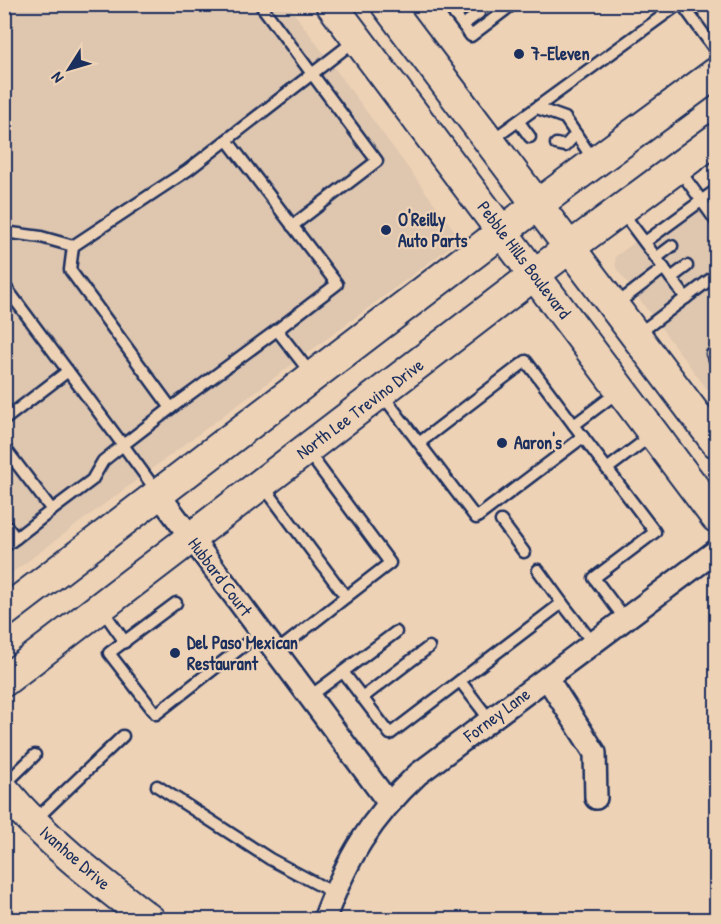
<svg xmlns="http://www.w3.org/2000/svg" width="721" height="924" viewBox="0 0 721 924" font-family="'Patrick Hand',sans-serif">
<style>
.built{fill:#dec6af}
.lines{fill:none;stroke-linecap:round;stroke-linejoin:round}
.lane-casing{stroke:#1b2f5e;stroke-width:15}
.street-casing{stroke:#1b2f5e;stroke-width:26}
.secondary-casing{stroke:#1b2f5e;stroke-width:34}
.lane{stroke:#eed2b5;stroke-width:10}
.street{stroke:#eed2b5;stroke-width:21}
.secondary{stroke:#eed2b5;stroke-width:30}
.poi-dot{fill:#1b2f5e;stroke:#eed2b5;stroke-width:2}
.labels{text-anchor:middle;stroke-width:4.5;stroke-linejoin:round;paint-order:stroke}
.poi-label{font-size:18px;font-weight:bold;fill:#1b2f5e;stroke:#eed2b5;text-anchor:start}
.street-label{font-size:18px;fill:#1b2f5e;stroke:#eed2b5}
</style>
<rect width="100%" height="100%" fill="#eed2b5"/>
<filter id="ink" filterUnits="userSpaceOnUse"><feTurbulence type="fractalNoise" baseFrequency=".0167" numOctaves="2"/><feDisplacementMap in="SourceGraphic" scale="12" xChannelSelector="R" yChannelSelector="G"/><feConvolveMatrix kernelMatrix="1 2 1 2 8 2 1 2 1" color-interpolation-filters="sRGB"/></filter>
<g filter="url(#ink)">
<!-- built -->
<g class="built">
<path d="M5,5H288L456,233L454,244L5,578Z"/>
<path d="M716,182V401L616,268L615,257Z"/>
</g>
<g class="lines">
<defs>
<g id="lane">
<path d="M260,4L377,161L292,226"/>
<path d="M447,4L471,36L513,4"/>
<path d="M682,4L716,51"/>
<path d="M455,15L470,4"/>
<path d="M463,25L479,13"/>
<path d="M537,108L565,118L595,162"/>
<path d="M519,122L530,137"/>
<path d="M227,140L337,284L277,330"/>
<path d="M492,140L679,4"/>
<path d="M556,144L565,146L576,134"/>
<path d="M678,168L716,221"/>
<path d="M622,212L686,298"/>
<path d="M4,232L41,237L73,246"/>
<path d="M645,242L716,190"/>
<path d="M656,258L672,246"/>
<path d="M671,278L687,266"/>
<path d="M4,285L123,445L103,461L92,480L52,510L4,447"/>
<path d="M614,306L664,268"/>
<path d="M638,334L716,275"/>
<path d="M716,351L712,354L716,361"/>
<path d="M312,375L277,330L171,408L70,270L73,246L188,170L357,39"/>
<path d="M381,393L476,518L583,437L526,361L419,443"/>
<path d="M4,420L68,371"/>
<path d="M574,425L619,391"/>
<path d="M583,437L655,532L594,578L625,619"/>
<path d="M607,469L652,435"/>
<path d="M262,484L346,597L390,563L308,452"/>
<path d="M158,493L123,445L171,408"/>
<path d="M501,521L524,552"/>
<path d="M4,523L16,538L4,547"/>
<path d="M16,538L52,510"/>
<path d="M538,570L562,603"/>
<path d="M176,603L109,653L156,714L261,632"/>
<path d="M101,608L125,642"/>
<path d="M276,652L346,597"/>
<path d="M343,672L390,734L562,603L593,643"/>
<path d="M460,681L490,720"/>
<path d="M309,697L396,632"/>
<path d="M362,698L429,647"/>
<path d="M4,785L35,755"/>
<path d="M157,786L270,859L334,893"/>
<path d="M34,821L123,736"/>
</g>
<g id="street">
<path d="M160,496L388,802"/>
<path d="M547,678L595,753L596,798"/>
<path d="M324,920C347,858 370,819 418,774L716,551"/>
</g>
<g id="secondary">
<path d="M331,4L716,517"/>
<path d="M386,4L716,442"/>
<path d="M4,612L537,205L716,73"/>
<path d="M4,681L569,248L716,139"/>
<path d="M4,790C45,840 99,881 150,920"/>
</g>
</defs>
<!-- lane casing -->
<use href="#lane" class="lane-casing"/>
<!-- street casing -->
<use href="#street" class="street-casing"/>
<!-- secondary casing -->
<use href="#secondary" class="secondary-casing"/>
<!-- lane -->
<use href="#lane" class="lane"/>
<!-- street -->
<use href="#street" class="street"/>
<!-- secondary -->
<use href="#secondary" class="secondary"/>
</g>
</g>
<!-- markers -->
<g class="poi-dot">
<circle cx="519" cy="54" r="6"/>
<circle cx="386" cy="230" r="6"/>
<circle cx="502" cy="443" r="6"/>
<circle cx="175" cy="653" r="6"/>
</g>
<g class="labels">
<!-- poi labels -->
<g class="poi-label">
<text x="531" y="60">7-Eleven</text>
<text x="398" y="226">O'Reilly<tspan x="398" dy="21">Auto Parts</tspan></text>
<text x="514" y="449">Aaron's</text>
<text x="187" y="649">Del Paso Mexican<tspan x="187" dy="21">Restaurant</tspan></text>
</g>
<!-- street labels -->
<g class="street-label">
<text transform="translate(524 260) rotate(53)" y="6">Pebble Hills Boulevard</text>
<text transform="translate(360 409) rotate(-37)" y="6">North Lee Trevino Drive</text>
<text transform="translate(220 577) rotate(53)" y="6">Hubbard Court</text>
<text transform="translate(497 715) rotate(-37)" y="6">Forney Lane</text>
<text transform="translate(75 858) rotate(41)" y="6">Ivanhoe Drive</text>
</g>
</g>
<!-- margin -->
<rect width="721" height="924" fill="none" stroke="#eed2b5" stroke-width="24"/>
<rect x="12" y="12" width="697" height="900" fill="none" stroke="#1b2f5e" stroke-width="2" filter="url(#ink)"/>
<!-- north arrow -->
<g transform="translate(69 69) rotate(233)" stroke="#eed2b5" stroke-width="4.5" paint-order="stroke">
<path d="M0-4.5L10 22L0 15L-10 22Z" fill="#1b2f5e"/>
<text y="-9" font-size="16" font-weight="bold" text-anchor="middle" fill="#1b2f5e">N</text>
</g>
</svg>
